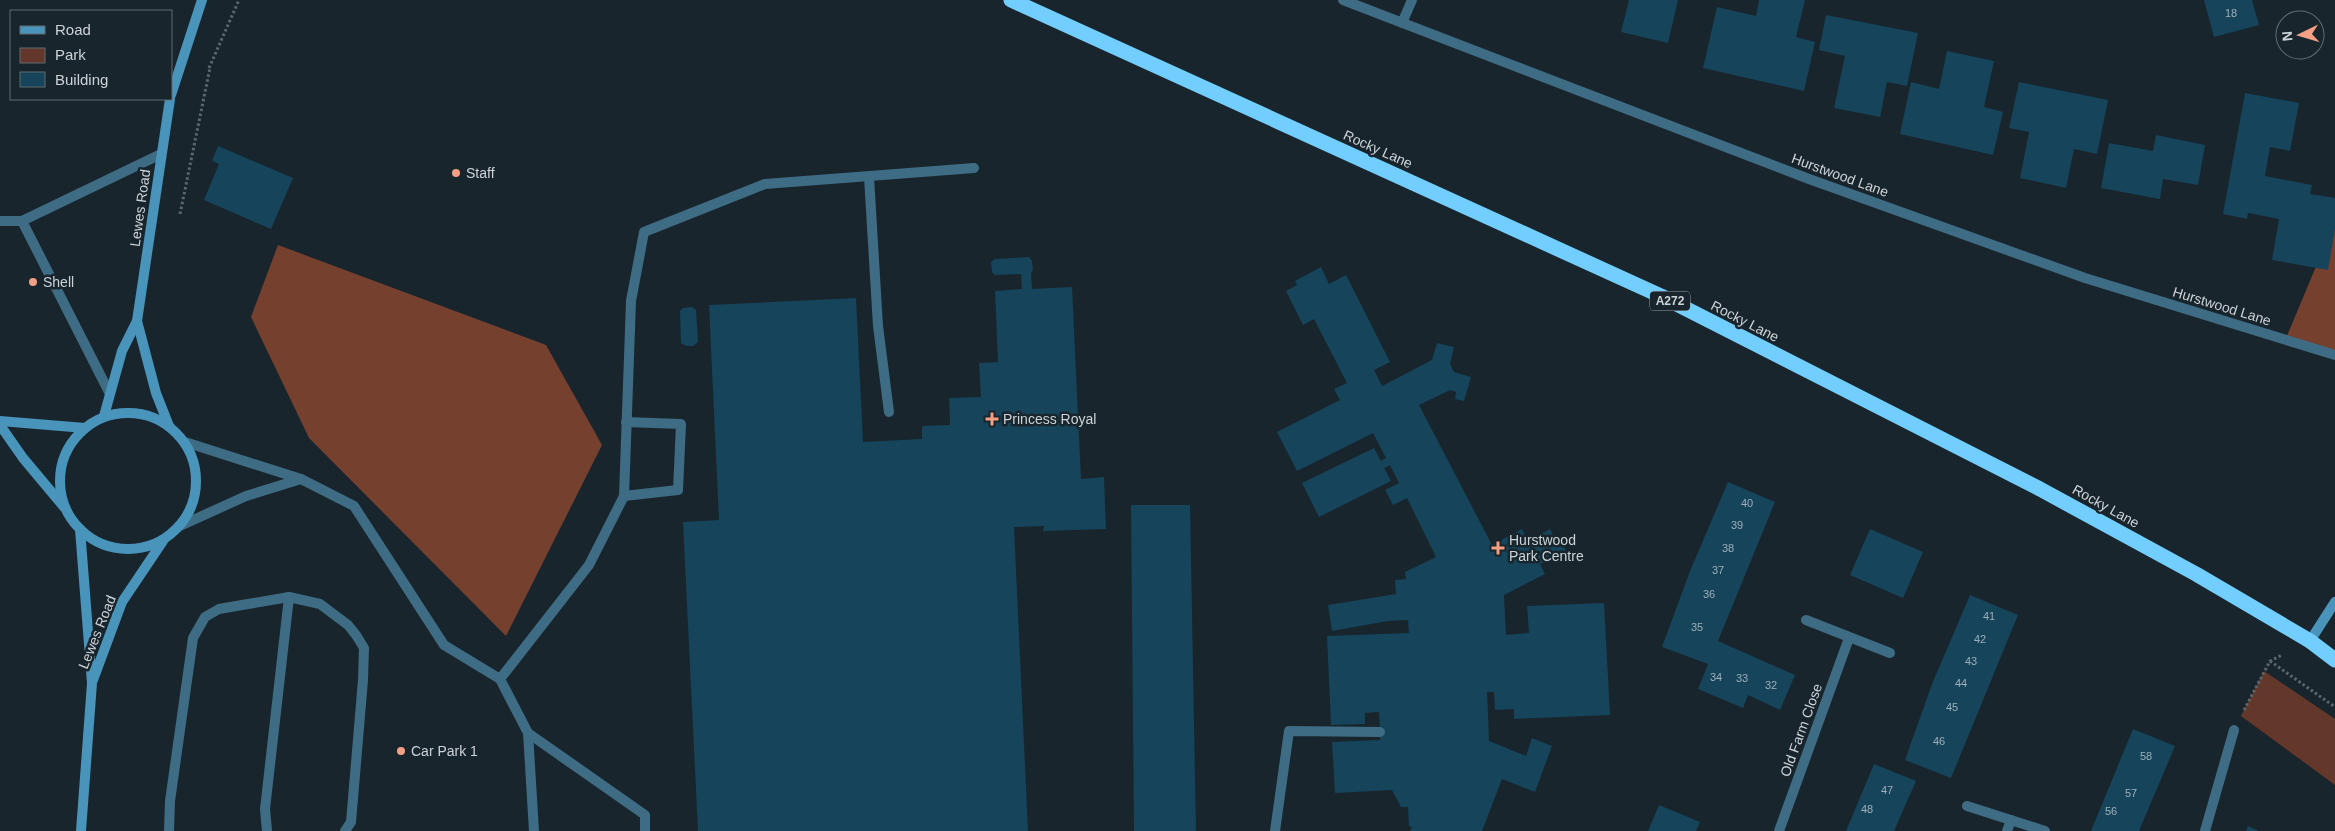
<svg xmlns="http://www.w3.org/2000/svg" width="2335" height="831" viewBox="0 0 2335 831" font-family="Arial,sans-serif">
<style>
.green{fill:#633729}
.forest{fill:#75402e}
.building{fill:#15445b}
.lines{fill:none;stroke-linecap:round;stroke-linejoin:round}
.path{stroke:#5c666c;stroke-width:3;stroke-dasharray:2.5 2.5;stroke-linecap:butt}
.lane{stroke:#3e6c84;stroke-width:10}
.street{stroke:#3e6c84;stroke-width:10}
.secondary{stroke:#4894bb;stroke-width:10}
.highway{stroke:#72ceff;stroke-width:15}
.poi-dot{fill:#f39f83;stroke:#19252c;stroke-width:2}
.labels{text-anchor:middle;stroke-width:5;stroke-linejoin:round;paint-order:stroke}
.number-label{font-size:11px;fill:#9eafb8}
.shield{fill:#19252c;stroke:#969fa4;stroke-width:1}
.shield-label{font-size:12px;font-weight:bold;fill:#ccd3d7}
.street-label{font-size:14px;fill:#ccd3d7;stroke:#19252c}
.poi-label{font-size:14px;fill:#ccd3d7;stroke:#19252c;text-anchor:start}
</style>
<rect width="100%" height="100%" fill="#19252c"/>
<!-- green -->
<path class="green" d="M2264,671L2335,719V785L2241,716Z"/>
<!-- forest -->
<g class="forest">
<path d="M2335,221V355L2284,343Z"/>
<path d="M278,245L546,345L602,445L506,636L309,438L251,317Z"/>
</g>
<!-- building -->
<g class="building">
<path d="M1629,0H1678L1668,43L1621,32Z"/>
<path d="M1759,0H1805L1796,37L1815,42L1804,91L1703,68L1717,7L1756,16Z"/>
<path d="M2204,0H2252L2259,25L2214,37Z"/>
<path d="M1826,15L1918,33L1907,86L1887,82L1880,117L1834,108L1845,56L1819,50Z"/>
<path d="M1947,51L1994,61L1984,107L2003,112L1993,155L1900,134L1911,82L1939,89Z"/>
<path d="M2019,82L2108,100L2097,154L2074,149L2066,188L2020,178L2029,132L2009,128Z"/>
<path d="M2245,93L2299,103L2290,151L2270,147L2265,176L2312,185L2310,194L2335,198V229L2328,270L2272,260L2279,219L2248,213L2247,219L2223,214Z"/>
<path d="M2156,135L2205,145L2198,185L2163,179L2160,199L2101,188L2109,143L2153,151Z"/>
<path d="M218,146L293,178L271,229L204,200L219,164L212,161Z"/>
<path d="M1029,257L1032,261L1033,270L1031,273L1032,289L1072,287L1081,479L1104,477L1106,529L1043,531L1044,526L1014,527L1028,831H698L683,522L719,520L709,305L856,298L863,442L922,439V426L950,425L949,398L981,397L979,363L998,362L995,291L1022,289L1021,274L995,275L992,272L991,262L995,259Z"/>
<path d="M1321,267L1329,284L1346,275L1390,362L1374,370L1382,386L1432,360L1437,343L1454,347L1450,364L1454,372L1471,377L1464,401L1455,399L1456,392L1450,390L1419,405L1492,545L1522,529L1528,541L1550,529L1557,542L1561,540L1566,551L1540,564L1545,574L1504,595L1506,635L1529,633L1527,606L1604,603L1610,715L1514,719V709L1495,710L1494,692H1487L1489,741L1526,756L1532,738L1552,746L1535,792L1502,779L1482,831H1410L1412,827L1409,826L1408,807H1401L1392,790L1335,793L1332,742L1380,740V732L1379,712L1365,713V724L1331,725L1327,636L1409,633L1408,620L1388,621L1332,631L1328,605L1396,594L1395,580L1406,579L1405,572L1436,557L1407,498L1393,505L1385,490L1399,483L1390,465L1384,468L1391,481L1319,517L1302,483L1374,448L1381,461L1386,458L1373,433L1297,471L1277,432L1340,400L1334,389L1347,383L1314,319L1303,325L1286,291L1297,285L1295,281Z"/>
<path d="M692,307L696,310L698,342L693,346H686L681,343L680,311L683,308Z"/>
<path d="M1728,482L1775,502L1718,641L1795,675L1780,710L1748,695L1743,708L1698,689L1708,664L1662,647L1690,571Z"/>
<path d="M1131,505H1190L1196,831H1134Z"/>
<path d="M1870,529L1923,552L1903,598L1850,575Z"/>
<path d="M1970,595L2018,615L1951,778L1905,760L1932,684Z"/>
<path d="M2133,729L2175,746L2139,831H2091Z"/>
<path d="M1874,764L1916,781L1894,831H1846Z"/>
<path d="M1659,805L1700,822L1696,831H1648Z"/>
<path d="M2248,826L2259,831H2246Z"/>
</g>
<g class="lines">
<!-- path -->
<g class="path">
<path d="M209,68L239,0"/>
<path d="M180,214L210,68"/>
<path d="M2270,661L2335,707"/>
<path d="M2244,710L2270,661L2282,655"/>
</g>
<!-- lane -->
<g class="lane">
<path d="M869,177L878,326L889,412"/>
<path d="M0,221H22L161,154"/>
<path d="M22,221L110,394"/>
<path d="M185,442L301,479L354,506L444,645L500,679L528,733L534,831"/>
<path d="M624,496L678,490L681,424L626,422"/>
<path d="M180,526L246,496L301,479"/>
<path d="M500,679L589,565L624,496L631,301L644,232L765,184L974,168"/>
<path d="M528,733L645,815V831"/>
<path d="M169,831L170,801L193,638L205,617L219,609L289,597L320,604L348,625L356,635L364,648L363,680L351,822L345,831"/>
<path d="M267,831L265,809L289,597"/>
<path d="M1275,831L1289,731L1380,732"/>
</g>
<!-- street -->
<g class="street">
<path d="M1343,0L1809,179L2085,278L2335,355"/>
<path d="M1402,23L1412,0"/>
<path d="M1806,620L1890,653"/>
<path d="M1967,806L2045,831"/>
<path d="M1779,831L1849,638"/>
<path d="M2007,831L2011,820"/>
<path d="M2205,831L2234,730"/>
</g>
<!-- secondary -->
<g class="secondary">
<path d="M171,95L202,0"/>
<path d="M137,321L156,393L169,426"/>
<circle cx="128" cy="481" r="68"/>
<path d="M104,416L122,351L137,321L170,99"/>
<path d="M0,421L85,428"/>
<path d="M0,425L23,458L64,507"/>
<path d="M80,529L92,683L81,831"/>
<path d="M2310,641L2335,602"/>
<path d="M93,680L122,602L163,541"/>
</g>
<!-- highway -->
<path class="highway" d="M1011,0L1661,296L2040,489L2196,574L2310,641L2335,660"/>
</g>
<!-- markers -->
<g class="poi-dot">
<circle cx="456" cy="173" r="5"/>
<circle cx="33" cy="282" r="5"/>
<path d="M989.5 411.5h5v5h5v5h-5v5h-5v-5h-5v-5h5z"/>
<path d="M1495.5 540.5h5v5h5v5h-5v5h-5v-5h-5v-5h5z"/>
<circle cx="401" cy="751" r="5"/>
</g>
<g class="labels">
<!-- number labels -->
<g class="number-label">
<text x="2231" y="17">18</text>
<text x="1747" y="507">40</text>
<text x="1737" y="529">39</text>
<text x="1728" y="552">38</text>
<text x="1718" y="574">37</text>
<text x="1709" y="598">36</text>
<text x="1989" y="620">41</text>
<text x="1697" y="631">35</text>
<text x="1980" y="643">42</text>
<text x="1971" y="665">43</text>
<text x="1716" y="681">34</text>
<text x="1742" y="682">33</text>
<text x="1961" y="687">44</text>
<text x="1771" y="689">32</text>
<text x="1952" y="711">45</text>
<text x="1939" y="745">46</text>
<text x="2146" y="760">58</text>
<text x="1887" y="794">47</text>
<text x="2131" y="797">57</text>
<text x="1867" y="813">48</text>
<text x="2111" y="815">56</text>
</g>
<!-- shield labels -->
<rect class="shield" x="1650" y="291.5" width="40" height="19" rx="4"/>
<g class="shield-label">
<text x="1670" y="305">A272</text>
</g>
<!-- street labels -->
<g class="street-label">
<text transform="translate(1378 149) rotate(24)" y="5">Rocky Lane</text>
<text transform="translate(1840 175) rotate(20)" y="5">Hurstwood Lane</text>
<text transform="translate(140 208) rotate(-82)" y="5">Lewes Road</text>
<text transform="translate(2222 306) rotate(17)" y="5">Hurstwood Lane</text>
<text transform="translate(1745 321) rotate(27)" y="5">Rocky Lane</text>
<text transform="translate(2106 506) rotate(29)" y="5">Rocky Lane</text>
<text transform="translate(97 632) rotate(-68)" y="5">Lewes Road</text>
<text transform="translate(1801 730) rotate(-70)" y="5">Old Farm Close</text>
</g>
<!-- poi labels -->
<g class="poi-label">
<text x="466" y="178">Staff</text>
<text x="43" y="287">Shell</text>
<text x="1003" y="424">Princess Royal</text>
<text x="1509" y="545">Hurstwood<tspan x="1509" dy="16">Park Centre</tspan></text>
<text x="411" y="756">Car Park 1</text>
</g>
</g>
<!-- legend -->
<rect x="10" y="10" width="162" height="90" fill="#19252c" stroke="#616b70"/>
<rect x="20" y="26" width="25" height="8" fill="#4894bb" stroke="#616b70"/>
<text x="55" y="35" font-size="15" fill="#ccd3d7">Road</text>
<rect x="20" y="48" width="25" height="15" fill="#633729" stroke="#616b70"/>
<text x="55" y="60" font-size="15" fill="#ccd3d7">Park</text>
<rect x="20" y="72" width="25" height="15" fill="#15445b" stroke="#616b70"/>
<text x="55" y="85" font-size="15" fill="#ccd3d7">Building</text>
<!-- north arrow -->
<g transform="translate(2300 35) rotate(265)"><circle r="24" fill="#19252c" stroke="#616b70"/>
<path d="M0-4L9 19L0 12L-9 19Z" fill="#f39f83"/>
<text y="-8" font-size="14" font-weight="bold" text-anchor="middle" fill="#ccd3d7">N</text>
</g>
</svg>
